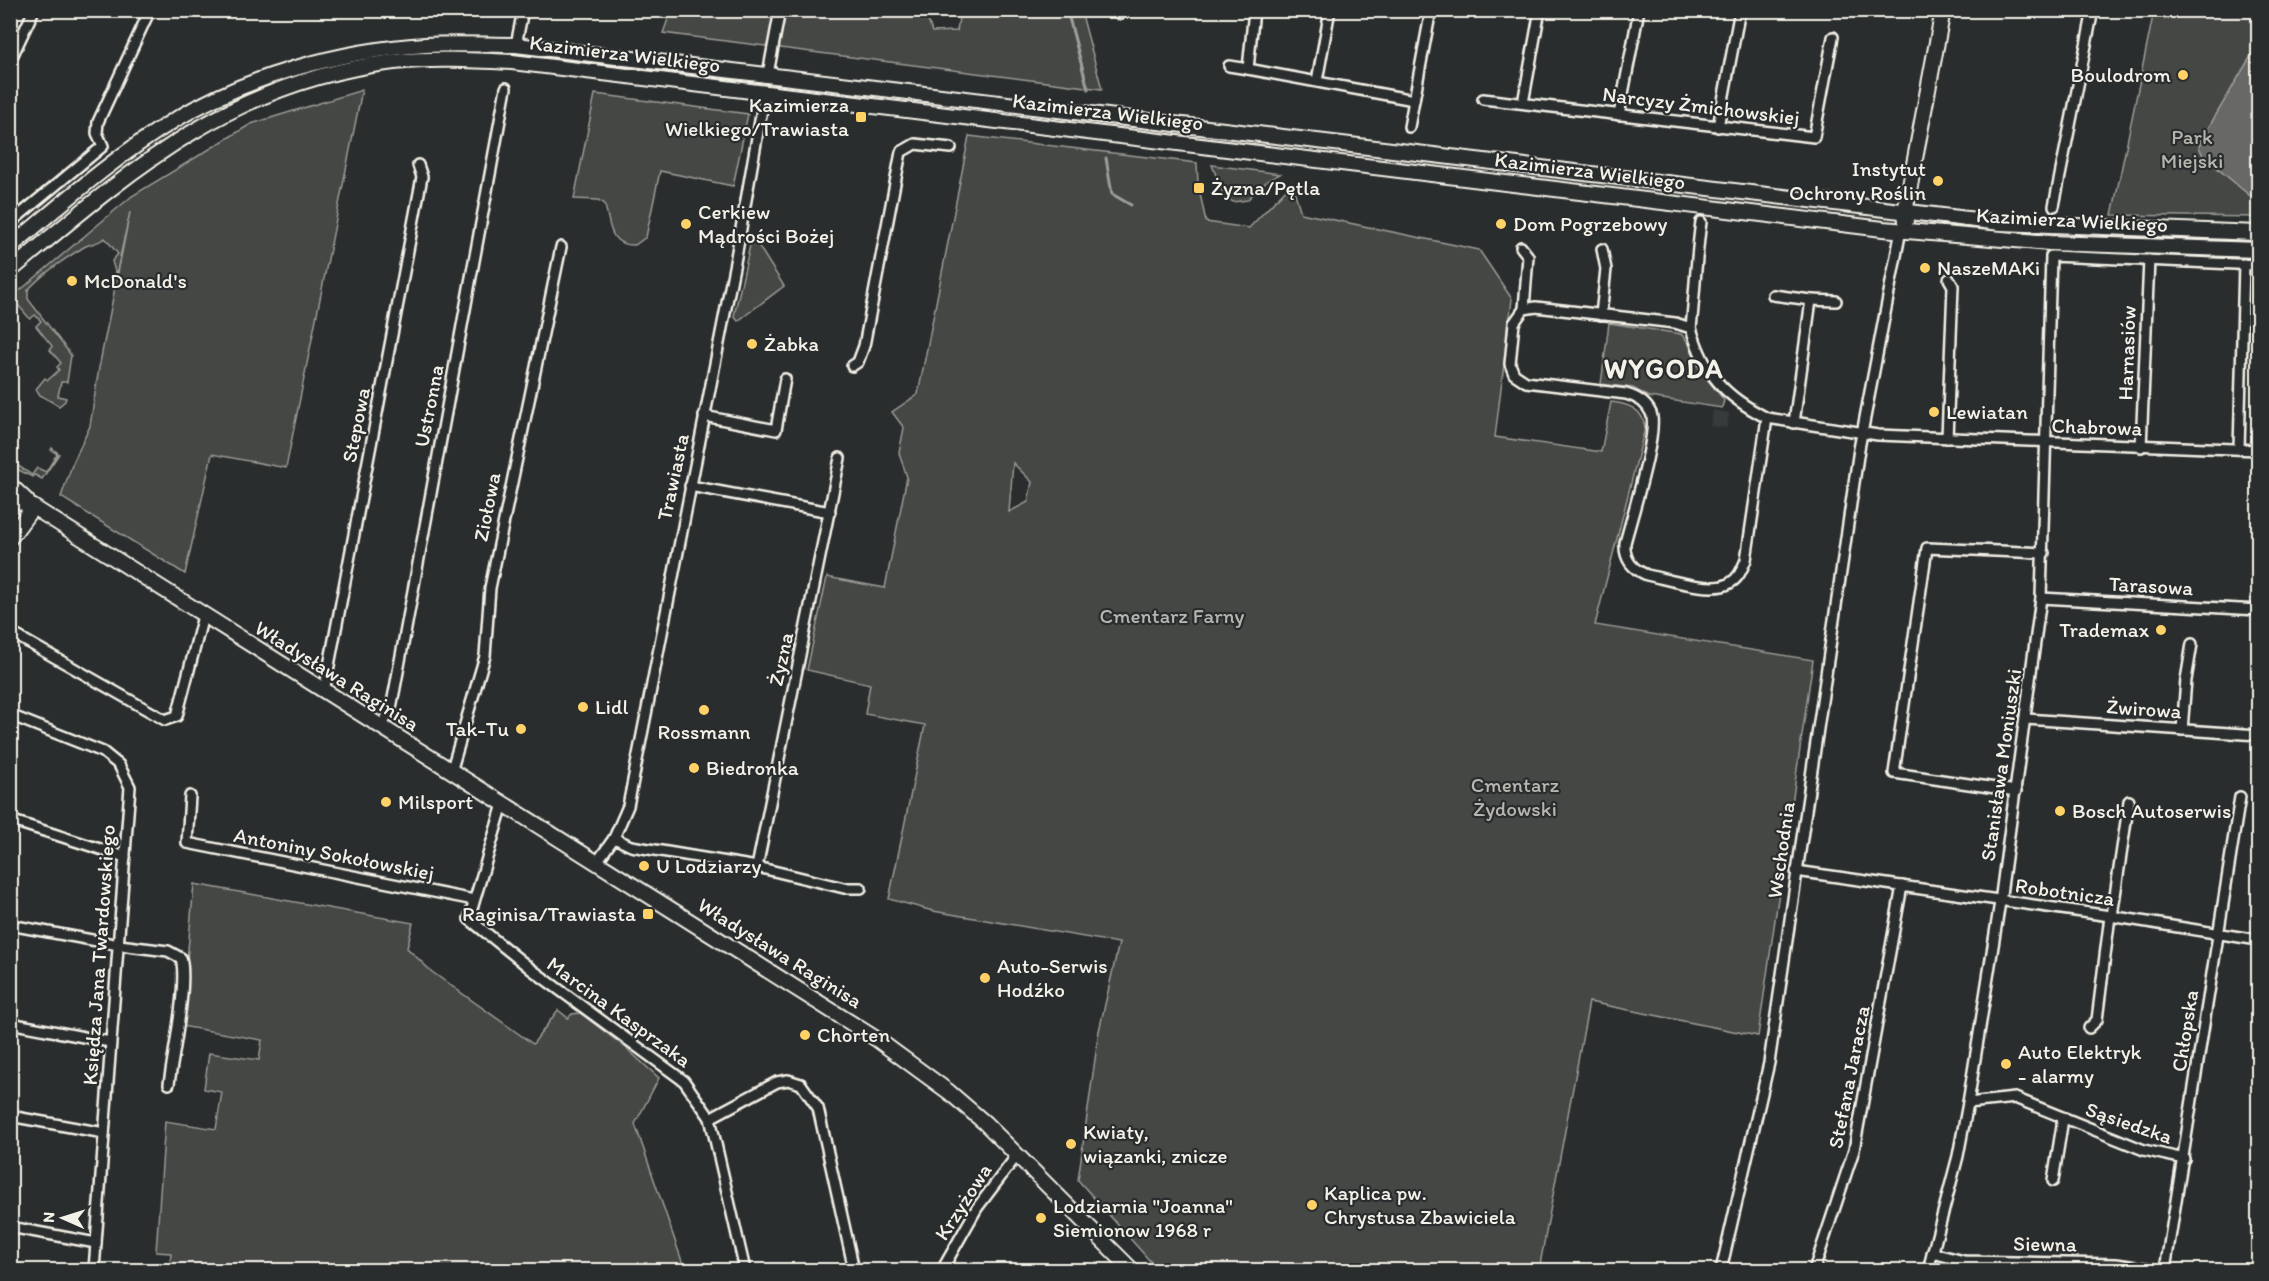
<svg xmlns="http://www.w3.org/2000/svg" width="2269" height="1281" viewBox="0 0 2269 1281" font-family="Itim,sans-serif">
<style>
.built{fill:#373a3a}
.green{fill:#444645;stroke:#9c9c96;stroke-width:1.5;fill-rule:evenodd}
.water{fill:#676866;stroke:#9f9f9a;stroke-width:1.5}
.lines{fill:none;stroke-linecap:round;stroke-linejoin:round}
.stream{stroke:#9f9f9a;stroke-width:3}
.street-casing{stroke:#f4f1e8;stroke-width:14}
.secondary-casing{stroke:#f4f1e8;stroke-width:18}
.street{stroke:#2a2d2e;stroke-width:9}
.secondary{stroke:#2a2d2e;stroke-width:14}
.poi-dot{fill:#ffd166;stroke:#2a2d2e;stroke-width:2}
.labels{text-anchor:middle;stroke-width:4.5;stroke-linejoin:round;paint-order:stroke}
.street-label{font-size:21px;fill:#f4f1e8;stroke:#2a2d2e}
.poi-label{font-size:21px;fill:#f4f1e8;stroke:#2a2d2e;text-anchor:start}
.park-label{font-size:21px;fill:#b6b5af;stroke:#2a2d2e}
.district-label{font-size:27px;font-weight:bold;letter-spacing:1.5px;fill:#f4f1e8;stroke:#2a2d2e}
</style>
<rect width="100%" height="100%" fill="#2a2d2e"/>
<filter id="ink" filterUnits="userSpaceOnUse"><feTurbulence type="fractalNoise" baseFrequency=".0167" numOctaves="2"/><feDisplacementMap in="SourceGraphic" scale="12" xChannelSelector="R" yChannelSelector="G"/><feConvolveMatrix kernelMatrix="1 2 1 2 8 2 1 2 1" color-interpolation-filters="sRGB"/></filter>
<g filter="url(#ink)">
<!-- built -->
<path class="built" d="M1713,410L1729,413L1727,428L1710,426Z"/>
<!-- green -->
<g class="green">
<path d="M671,11H925L932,32L957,31L960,11H1081L1102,89L663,33Z"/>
<path d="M2154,11H2258V217L2112,215Z"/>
<path d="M362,90L286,468L212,454L185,574L61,497L72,465L90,426L99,368L130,212L116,275L112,261L118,254L105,238C97,244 92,243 84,247C64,259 43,273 28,290V299L71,355L67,382H61L58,396L66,398L65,401L59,406L40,395L36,389L45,378L48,380L59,370L57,367L61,363L50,350L52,346L36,326L41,321L35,315L30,319L19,306L11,314V298L132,196L251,124Z"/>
<path d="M595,94L748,114L733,186L660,171L646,237L635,245C606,246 611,220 604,203L598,200L574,199Z"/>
<path d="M969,136L1197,163L1198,184L1206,222L1249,228L1292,183L1301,213L1479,250L1512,299L1495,437L1601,452L1611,402C1629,404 1643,409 1645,428L1595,625L1813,660L1758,1036L1589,1002L1539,1270H1158L1078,1180L1099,1031L1119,943L933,911L889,899L925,725L865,714L870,684L807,670L827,577L885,588L907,477L899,453L904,428L892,412L918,394ZM1013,463L1032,482L1028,502L1009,512Z"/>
<path d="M1212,165L1280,174L1268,180L1247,200L1233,202L1224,196Z"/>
<path d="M751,241L756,242L784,286L738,321L734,316Z"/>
<path d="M1609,323L1681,334L1688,342L1700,370L1724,400L1722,408L1649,397L1633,388L1601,384Z"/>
<path d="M52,448L59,454L42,479L35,475L32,477L11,466V461L32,475L37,468L46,472L57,454L51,450Z"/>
<path d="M194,884L413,923L407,948L432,972L533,1044L558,1010L568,1018L572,1014L580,1013L626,1048L659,1078L635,1124L685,1270H170L171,1253L156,1252L165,1121L216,1129L222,1092L204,1089L209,1053L259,1060L262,1040L181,1026Z"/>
</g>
<!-- water -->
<path class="water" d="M2258,44V197L2249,195L2203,156L2199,147L2201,140Z"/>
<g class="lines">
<!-- stream -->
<g class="stream">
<path d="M1067,10L1088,89"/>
<path d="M1106,158L1112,194L1131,205"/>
</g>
<defs>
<g id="street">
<path d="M1254,10L1248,69L1414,100"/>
<path d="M1120,14V10"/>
<path d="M516,45L523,10"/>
<path d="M10,61L34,10"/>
<path d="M1229,66L1248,69"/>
<path d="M768,74L780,10"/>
<path d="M1317,81L1330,10"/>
<path d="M1483,99L1814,137L1833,37"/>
<path d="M1523,103L1540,10"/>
<path d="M1619,115L1639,10"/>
<path d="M1409,127L1431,10"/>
<path d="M1718,127L1740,10"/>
<path d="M2054,206L2093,10"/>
<path d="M10,223L103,146L97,133L98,122L150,10"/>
<path d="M1521,247L1528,256L1524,309"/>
<path d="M1773,295L1811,300L1794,423"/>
<path d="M1811,300L1836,301"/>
<path d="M1601,315L1606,269L1602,249"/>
<path d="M1691,328C1695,292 1696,257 1701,222"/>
<path d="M852,366L858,362L864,346L901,152L915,144L951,148"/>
<path d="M704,416L776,430L785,379"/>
<path d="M1767,418C1724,396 1705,375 1691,328L1675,323L1536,307L1524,309L1514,323L1510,364L1514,374L1526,382L1626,394C1637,397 1646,402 1651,413C1659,431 1631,519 1625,543C1624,560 1632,569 1647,575C1667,579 1713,594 1730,583C1739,578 1742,569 1746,560L1767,418L1878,435L2258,450"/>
<path d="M1947,438L1953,286L1949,279"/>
<path d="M2141,447L2149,260"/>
<path d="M2239,449L2244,264"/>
<path d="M690,486L830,512"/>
<path d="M2041,598L2258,610"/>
<path d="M10,632L165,720L177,716L203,616"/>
<path d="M324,692L422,177L418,165"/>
<path d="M10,715L103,752L119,765L130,787L94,1270"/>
<path d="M2026,719L2258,735"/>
<path d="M381,728L391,708L395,688L506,88"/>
<path d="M2182,730L2186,680L2192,644"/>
<path d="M451,772L485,656L490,588L561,247"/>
<path d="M2016,791L1894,773L1927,548L2044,553"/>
<path d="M190,796L187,843L474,900"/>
<path d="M503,804L469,919L531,969L684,1081L710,1118L745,1270"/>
<path d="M10,820L125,857"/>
<path d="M614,838L631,846L757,867L844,888H861"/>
<path d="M597,862L614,838L628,806L736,257L765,92"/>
<path d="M757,867L840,458"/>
<path d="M1796,871L2110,916L2258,940"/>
<path d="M2112,916L2129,801"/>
<path d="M10,925L119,945L168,951L181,958C188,983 173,1055 169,1084"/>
<path d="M10,1023L110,1042"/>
<path d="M2089,1028L2097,1020L2110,916"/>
<path d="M1968,1103L2015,1098L2144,1150L2184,1159"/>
<path d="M10,1116L104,1133"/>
<path d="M710,1118L777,1082L788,1080L801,1084L818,1108L854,1270"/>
<path d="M2053,1181L2063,1119"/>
<path d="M10,1227L96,1243"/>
<path d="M1932,1253L1964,1261L2116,1264L2158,1270"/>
<path d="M942,1270L977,1208L1018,1154"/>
<path d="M1721,1270L1769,1063L1859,449L1901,230"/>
<path d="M1814,1270L1854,1150L1902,886"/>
<path d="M1928,1270L1958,1156L1968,1103L2000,902L2041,598L2051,256L2258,265"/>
<path d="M2165,1270L2240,797"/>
</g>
<g id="secondary">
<path d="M1906,221L1905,212L1943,10"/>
<path d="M10,247C63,203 114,157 173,121C244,77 342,50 425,45C455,43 486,45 516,45L2001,223L2258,233"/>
<path d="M10,271C130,171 231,81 394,62C433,58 472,60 512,62L1883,229L2050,243L2258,250"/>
<path d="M10,485L27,501"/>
<path d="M10,497L33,507L878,1040L949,1092L985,1123L1132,1270"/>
<path d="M10,538L33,507"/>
</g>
</defs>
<!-- street casing -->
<use href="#street" class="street-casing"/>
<!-- secondary casing -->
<use href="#secondary" class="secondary-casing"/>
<!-- street -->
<use href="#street" class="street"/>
<!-- secondary -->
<use href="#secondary" class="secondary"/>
</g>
</g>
<!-- markers -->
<g class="poi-dot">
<circle cx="2183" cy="75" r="6"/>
<rect x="855" y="111" width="12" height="12" rx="3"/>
<circle cx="1938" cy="181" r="6"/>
<rect x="1193" y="182" width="12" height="12" rx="3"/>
<circle cx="686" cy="224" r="6"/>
<circle cx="1501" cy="224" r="6"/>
<circle cx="1925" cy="268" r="6"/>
<circle cx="72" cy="281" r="6"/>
<circle cx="752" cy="344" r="6"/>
<circle cx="1934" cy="412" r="6"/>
<circle cx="2161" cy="630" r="6"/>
<circle cx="583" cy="707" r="6"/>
<circle cx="704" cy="710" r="6"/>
<circle cx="521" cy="729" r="6"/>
<circle cx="694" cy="768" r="6"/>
<circle cx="386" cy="802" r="6"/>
<circle cx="2060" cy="811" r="6"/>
<circle cx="644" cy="866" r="6"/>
<rect x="642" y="908" width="12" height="12" rx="3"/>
<circle cx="985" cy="978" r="6"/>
<circle cx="805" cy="1035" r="6"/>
<circle cx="2006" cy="1064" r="6"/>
<circle cx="1071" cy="1144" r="6"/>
<circle cx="1312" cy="1205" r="6"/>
<circle cx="1041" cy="1218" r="6"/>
</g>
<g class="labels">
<!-- street labels -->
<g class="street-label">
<text transform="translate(625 54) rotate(7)" y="7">Kazimierza Wielkiego</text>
<text transform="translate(1701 106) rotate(7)" y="7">Narcyzy Żmichowskiej</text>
<text transform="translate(1108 112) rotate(7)" y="7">Kazimierza Wielkiego</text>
<text transform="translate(1590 171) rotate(7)" y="7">Kazimierza Wielkiego</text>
<text transform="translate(2072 220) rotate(3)" y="7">Kazimierza Wielkiego</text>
<text transform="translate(2127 353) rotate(-88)" y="7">Harnasiów</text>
<text transform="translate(429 406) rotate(-79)" y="7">Ustronna</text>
<text transform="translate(356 425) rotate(-79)" y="7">Stepowa</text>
<text transform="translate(2097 427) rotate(2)" y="7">Chabrowa</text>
<text transform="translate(673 477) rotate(-78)" y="7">Trawiasta</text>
<text transform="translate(487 507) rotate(-79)" y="7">Ziołowa</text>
<text transform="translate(2151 586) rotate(3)" y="7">Tarasowa</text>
<text transform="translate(781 659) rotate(-78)" y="7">Żyzna</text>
<text transform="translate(337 676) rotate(32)" y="7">Władysława Raginisa</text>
<text transform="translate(2144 709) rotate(4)" y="7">Żwirowa</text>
<text transform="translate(2001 765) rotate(-82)" y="7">Stanisława Moniuszki</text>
<text transform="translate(1781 850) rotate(-82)" y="7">Wschodnia</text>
<text transform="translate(334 854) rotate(11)" y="7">Antoniny Sokołowskiej</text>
<text transform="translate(2065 892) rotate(8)" y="7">Robotnicza</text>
<text transform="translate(780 953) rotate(32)" y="7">Władysława Raginisa</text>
<text transform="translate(99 955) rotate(-86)" y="7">Księdza Jana Twardowskiego</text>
<text transform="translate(619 1012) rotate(36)" y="7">Marcina Kasprzaka</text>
<text transform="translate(2185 1031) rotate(-81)" y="7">Chłopska</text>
<text transform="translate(1849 1077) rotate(-79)" y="7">Stefana Jaracza</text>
<text transform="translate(2129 1123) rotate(19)" y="7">Sąsiedzka</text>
<text transform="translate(963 1202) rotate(-57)" y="7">Krzyżowa</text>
<text transform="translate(2045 1244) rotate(1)" y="7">Siewna</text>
</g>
<!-- poi labels -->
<g class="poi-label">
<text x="2171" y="82" text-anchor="end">Boulodrom</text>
<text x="849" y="112" text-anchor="end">Kazimierza<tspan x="849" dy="24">Wielkiego/Trawiasta</tspan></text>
<text x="1926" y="176" text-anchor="end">Instytut<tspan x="1926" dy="24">Ochrony Roślin</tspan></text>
<text x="1211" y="195">Żyzna/Pętla</text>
<text x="698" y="219">Cerkiew<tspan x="698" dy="24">Mądrości Bożej</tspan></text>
<text x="1513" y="231">Dom Pogrzebowy</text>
<text x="1937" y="275">NaszeMAKi</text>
<text x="84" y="288">McDonald's</text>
<text x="764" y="351">Żabka</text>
<text x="1946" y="419">Lewiatan</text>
<text x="2149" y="637" text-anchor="end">Trademax</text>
<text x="595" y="714">Lidl</text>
<text x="509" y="736" text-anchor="end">Tak-Tu</text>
<text x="704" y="739" text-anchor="middle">Rossmann</text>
<text x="706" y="775">Biedronka</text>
<text x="398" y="809">Milsport</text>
<text x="2072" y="818">Bosch Autoserwis</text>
<text x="656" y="873">U Lodziarzy</text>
<text x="636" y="921" text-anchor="end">Raginisa/Trawiasta</text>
<text x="997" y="973">Auto-Serwis<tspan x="997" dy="24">Hodźko</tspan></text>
<text x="817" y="1042">Chorten</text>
<text x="2018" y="1059">Auto Elektryk<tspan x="2018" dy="24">- alarmy</tspan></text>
<text x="1083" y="1139">Kwiaty,<tspan x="1083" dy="24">wiązanki, znicze</tspan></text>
<text x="1324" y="1200">Kaplica pw.<tspan x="1324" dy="24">Chrystusa Zbawiciela</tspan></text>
<text x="1053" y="1213">Lodziarnia "Joanna"<tspan x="1053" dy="24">Siemionow 1968 r</tspan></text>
</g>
<!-- park labels -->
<g class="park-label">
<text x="2192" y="144">Park<tspan x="2192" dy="24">Miejski</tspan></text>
<text x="1172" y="623">Cmentarz Farny</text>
<text x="1515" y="792">Cmentarz<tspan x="1515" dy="24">Żydowski</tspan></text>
</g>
<!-- district labels -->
<g class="district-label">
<text x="1664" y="378">WYGODA</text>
</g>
</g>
<!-- margin -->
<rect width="2269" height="1281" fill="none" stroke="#2a2d2e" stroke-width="36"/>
<rect x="18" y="18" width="2233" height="1245" fill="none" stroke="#f4f1e8" stroke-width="2" filter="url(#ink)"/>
<!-- north arrow -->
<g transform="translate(63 1218) rotate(273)" stroke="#2a2d2e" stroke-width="4.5" paint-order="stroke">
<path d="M0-4.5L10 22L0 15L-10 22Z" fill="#f4f1e8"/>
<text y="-9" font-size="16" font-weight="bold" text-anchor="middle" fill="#f4f1e8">N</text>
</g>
</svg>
